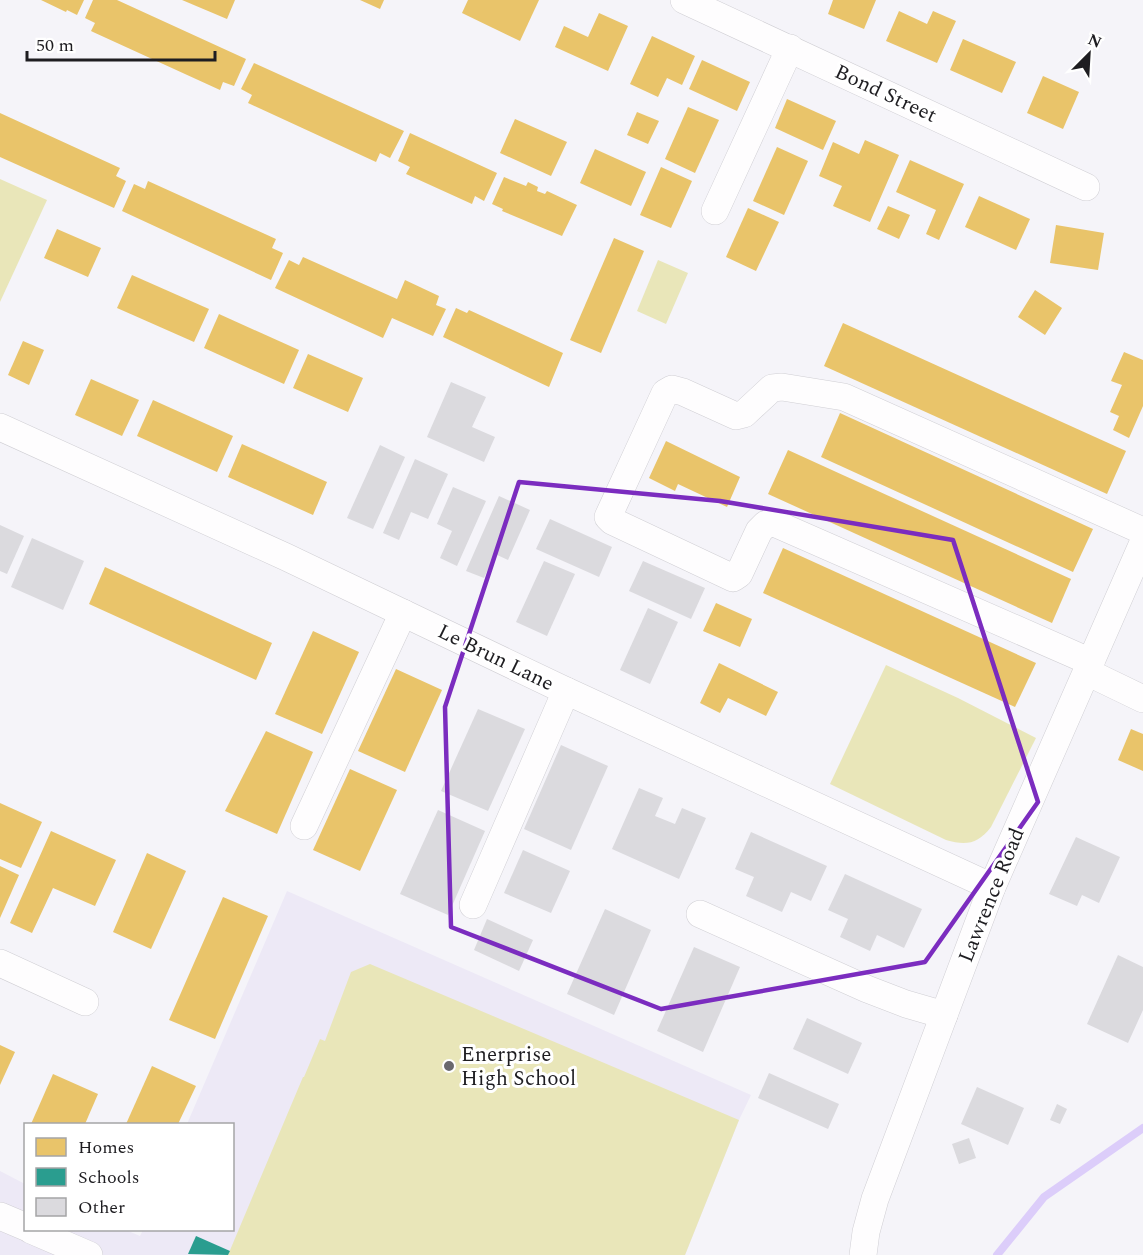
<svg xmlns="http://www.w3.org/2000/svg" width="1143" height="1255" viewBox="0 0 1143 1255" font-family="Spectral,serif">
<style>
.built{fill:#ede9f6}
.green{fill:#e9e6b9}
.homes{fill:#e9c46a}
.schools{fill:#2a9d8f}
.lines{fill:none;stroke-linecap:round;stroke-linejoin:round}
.stream{stroke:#dccdfa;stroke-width:8}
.building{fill:#dbdade}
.minor-casing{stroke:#d0cfd4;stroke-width:28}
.minor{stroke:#fefdfe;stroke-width:27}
.marked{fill:none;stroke:#7b2cbf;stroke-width:4.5;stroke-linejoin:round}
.poi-dot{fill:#69686d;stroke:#fff;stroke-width:2}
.labels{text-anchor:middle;stroke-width:6;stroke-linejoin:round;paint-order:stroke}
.street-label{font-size:21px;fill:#1e1d21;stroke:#fff}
.poi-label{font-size:21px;fill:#1e1d21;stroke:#fff;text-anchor:start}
</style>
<rect width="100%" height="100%" fill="#f5f4f9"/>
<!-- built -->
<path class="built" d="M287,891L751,1095L739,1120L685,1255H0V1171L25,1184L26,1230H126L140,1236L143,1230H232V1124H187Z"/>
<!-- green -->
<g class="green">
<path d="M0,179L47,200L0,302Z"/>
<path d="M658,260L688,273L666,324L637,311Z"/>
<path d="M886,665L958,698L1036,738L991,827C978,844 966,846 946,840L830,784Z"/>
<path d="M370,964L739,1120L685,1255H228L303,1077H304L320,1039L325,1041L351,972Z"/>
</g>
<!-- homes -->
<g class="homes">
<path d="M41,0H84L77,15L67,10L66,12Z"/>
<path d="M93,0H117L246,59L234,86L223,82L220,90L93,32L91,31L95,23L85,18Z"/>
<path d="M182,0H235L227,19Z"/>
<path d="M360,0H384L380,9Z"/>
<path d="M468,0H539L520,41L462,13Z"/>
<path d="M833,0H876L864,29L828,14Z"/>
<path d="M899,11L927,24L933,11L956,21L937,63L886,41Z"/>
<path d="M599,13L628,26L608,71L555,47L564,26L588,37Z"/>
<path d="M652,36L695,56L682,85L667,78L658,97L630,84Z"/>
<path d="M963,39L1016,62L1002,93L950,70Z"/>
<path d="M702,60L750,82L737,111L689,89Z"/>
<path d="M254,63L404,131L390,158L380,153L376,162L248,103L252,95L241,89Z"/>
<path d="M1043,76L1079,92L1063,129L1027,113Z"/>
<path d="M787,99L836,121L823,150L775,128Z"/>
<path d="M688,107L719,120L695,173L665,159Z"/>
<path d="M637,112L659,121L648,144L627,135Z"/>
<path d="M0,113L120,168L116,176L126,181L114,208L0,157Z"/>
<path d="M515,119L567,142L551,176L500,153Z"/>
<path d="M410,133L497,173L484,201L475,196L472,204L406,174L410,167L398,161Z"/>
<path d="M865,140L899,155L870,222L833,206L842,186L819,176L833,142L859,154Z"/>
<path d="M777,147L808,161L784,215L753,201Z"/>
<path d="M595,149L646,172L631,206L580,183Z"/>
<path d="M910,160L964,184L939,240L926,234L936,210L896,192Z"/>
<path d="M661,167L692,181L671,228L640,215Z"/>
<path d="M504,177L526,186L528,182L538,187L537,191L545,194L547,191L577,205L562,236L502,211L503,209L492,204Z"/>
<path d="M148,181L276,239L272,248L283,253L271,280L122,211L134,184L145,189Z"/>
<path d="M979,196L1030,219L1016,250L965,227Z"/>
<path d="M888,206L910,215L899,239L877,229Z"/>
<path d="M748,208L779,222L756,271L726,257Z"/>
<path d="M1056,225L1104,233L1098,270L1050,263Z"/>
<path d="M57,229L101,248L88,277L44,258Z"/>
<path d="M614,238L644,251L601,353L570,340Z"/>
<path d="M303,257L397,299L405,280L439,296L436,305L446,309L433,336L392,318L383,338L275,288L289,260L299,265Z"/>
<path d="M132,275L209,309L194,342L117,308Z"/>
<path d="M1035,290L1062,308L1045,335L1018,317Z"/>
<path d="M456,308L467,313L469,310L563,353L549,387L443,337Z"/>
<path d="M219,314L299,350L284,384L204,348Z"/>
<path d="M843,323L1126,451L1107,494L824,366Z"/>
<path d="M23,341L44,350L29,385L8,375Z"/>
<path d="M1124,352L1143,360V406L1129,438L1113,430L1119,416L1110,412L1122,385L1111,381Z"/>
<path d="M308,354L363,378L348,412L293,388Z"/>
<path d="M91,379L139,400L122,436L75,415Z"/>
<path d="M153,400L233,436L217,472L137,436Z"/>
<path d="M840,413L1093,529L1073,572L821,457Z"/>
<path d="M666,441L740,477L727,507L678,484L675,491L649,478Z"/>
<path d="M242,444L327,482L313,515L228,477Z"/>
<path d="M788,450L1071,579L1052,623L768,494Z"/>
<path d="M783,548L1036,663L1015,707L763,593Z"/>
<path d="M105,567L272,643L256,680L89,604Z"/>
<path d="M716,603L752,619L740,647L703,631Z"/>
<path d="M313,631L359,652L322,734L275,714Z"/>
<path d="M719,663L778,692L766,716L728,698L720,713L700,703Z"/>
<path d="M396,669L442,690L405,772L358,751Z"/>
<path d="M1131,729L1143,734V771L1118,760Z"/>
<path d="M266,731L313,752L277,834L225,811Z"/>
<path d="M350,769L397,790L360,871L313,850Z"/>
<path d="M0,803L42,822L21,868L0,859Z"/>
<path d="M51,831L116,860L95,906L53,888L32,933L10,923Z"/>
<path d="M147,853L186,871L151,949L113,932Z"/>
<path d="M0,866L19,875L0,918Z"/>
<path d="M223,897L268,916L215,1039L169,1020Z"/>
<path d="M0,1045L15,1052L0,1085Z"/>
<path d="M152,1066L196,1086L178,1124H126Z"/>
<path d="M53,1074L98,1094L85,1124H31Z"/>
</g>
<!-- schools -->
<path class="schools" d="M196,1236L230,1251L228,1255L188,1254Z"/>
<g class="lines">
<!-- stream -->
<path class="stream" d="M997,1255L1044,1197L1143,1128"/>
</g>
<!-- building -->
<g class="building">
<path d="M451,382L486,397L472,427L495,437L484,462L427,437Z"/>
<path d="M380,445L405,457L373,529L347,518Z"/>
<path d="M415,459L448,474L428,519L411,512L399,540L383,533Z"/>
<path d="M453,487L486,501L457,566L440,558L452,531L437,524Z"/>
<path d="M499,496L530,510L508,560L495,554L484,578L466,571Z"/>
<path d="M550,519L612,547L599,577L536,549Z"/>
<path d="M0,525L24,536L7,574L0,571Z"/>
<path d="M32,538L84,561L63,610L11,587Z"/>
<path d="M544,561L575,574L547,636L516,622Z"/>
<path d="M643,561L705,588L691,619L629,591Z"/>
<path d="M648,608L678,622L650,684L620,670Z"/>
<path d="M478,709L525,729L488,811L441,791Z"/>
<path d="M561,745L608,766L571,850L524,829Z"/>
<path d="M639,788L663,798L655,816L675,824L682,808L706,818L679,879L612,849Z"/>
<path d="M438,810L485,831L448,915L400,894Z"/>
<path d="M751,832L827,866L811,901L791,892L782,912L746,896L754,877L735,869Z"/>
<path d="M1076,837L1120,857L1099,903L1082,895L1077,906L1049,894Z"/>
<path d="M523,850L570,871L551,913L504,893Z"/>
<path d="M845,874L922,909L904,948L877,935L870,951L840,937L848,919L828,910Z"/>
<path d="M605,909L651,930L614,1015L567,994Z"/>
<path d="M487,919L533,940L519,971L474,950Z"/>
<path d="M694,947L740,967L703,1052L657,1031Z"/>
<path d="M1118,955L1143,967V1010L1128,1043L1087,1024Z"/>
<path d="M807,1018L862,1043L848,1074L793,1049Z"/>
<path d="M769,1073L839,1104L828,1129L758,1098Z"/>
<path d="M977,1087L1024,1108L1008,1145L961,1124Z"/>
<path d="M1057,1104L1067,1109L1060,1124L1050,1120Z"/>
<path d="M969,1138L976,1158L959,1164L952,1144Z"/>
</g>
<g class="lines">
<defs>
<g id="minor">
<path d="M684,0L1086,187"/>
<path d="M715,211L790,48"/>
<path d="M0,427L286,557L562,689L992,887"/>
<path d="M1091,662L774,523L766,524L759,531L739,574L733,578L612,521L608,517L665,393L672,389L683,392L736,416L744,414L772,388L782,387L844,397L1143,531"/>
<path d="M1087,672L1143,699"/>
<path d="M304,826L403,613"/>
<path d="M473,905L566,691"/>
<path d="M700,914L867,989L906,1004L944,1015"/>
<path d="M0,963L85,1002"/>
<path d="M0,1216L26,1227"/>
<path d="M31,1230L89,1255"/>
<path d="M863,1255L866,1232L875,1199L992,887L1143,543"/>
</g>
</defs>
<!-- minor casing -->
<use href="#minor" class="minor-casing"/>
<!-- minor -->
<use href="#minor" class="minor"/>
</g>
<!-- marked area -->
<path class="marked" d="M519,482L720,501L953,540L1038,802L925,962L661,1009L451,927L445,707Z"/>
<!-- markers -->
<circle class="poi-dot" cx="449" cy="1066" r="6"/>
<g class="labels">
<!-- street labels -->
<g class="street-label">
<text transform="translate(886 93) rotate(25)" y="7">Bond Street</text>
<text transform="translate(496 657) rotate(26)" y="7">Le Brun Lane</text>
<text transform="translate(991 895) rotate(-68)" y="7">Lawrence Road</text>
</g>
<!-- poi labels -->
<g class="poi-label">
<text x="461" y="1061">Enerprise<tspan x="461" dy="24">High School</tspan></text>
</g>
</g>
<!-- legend -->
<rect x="24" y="1123" width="210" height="108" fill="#ffffff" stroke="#a5a5a6" stroke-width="1.5"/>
<rect x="36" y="1138" width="30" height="18" fill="#e9c46a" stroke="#a5a5a6" stroke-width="1.5"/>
<text x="78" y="1153" font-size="18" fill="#1e1d21">Homes</text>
<rect x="36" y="1168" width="30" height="18" fill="#2a9d8f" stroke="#a5a5a6" stroke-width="1.5"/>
<text x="78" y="1183" font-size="18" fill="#1e1d21">Schools</text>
<rect x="36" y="1198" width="30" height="18" fill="#dbdade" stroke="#a5a5a6" stroke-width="1.5"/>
<text x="78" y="1213" font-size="18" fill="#1e1d21">Other</text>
<!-- north arrow -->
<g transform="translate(1089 54) rotate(24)" stroke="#ffffff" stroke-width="4.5" paint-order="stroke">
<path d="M0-4.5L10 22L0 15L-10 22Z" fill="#1e1d21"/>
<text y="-9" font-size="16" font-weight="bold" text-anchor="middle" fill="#1e1d21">N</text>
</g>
<!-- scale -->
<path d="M27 51v9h188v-9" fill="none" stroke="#1e1d21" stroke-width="3"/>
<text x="36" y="51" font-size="18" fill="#1e1d21" stroke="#ffffff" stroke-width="4.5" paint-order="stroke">50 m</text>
</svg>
